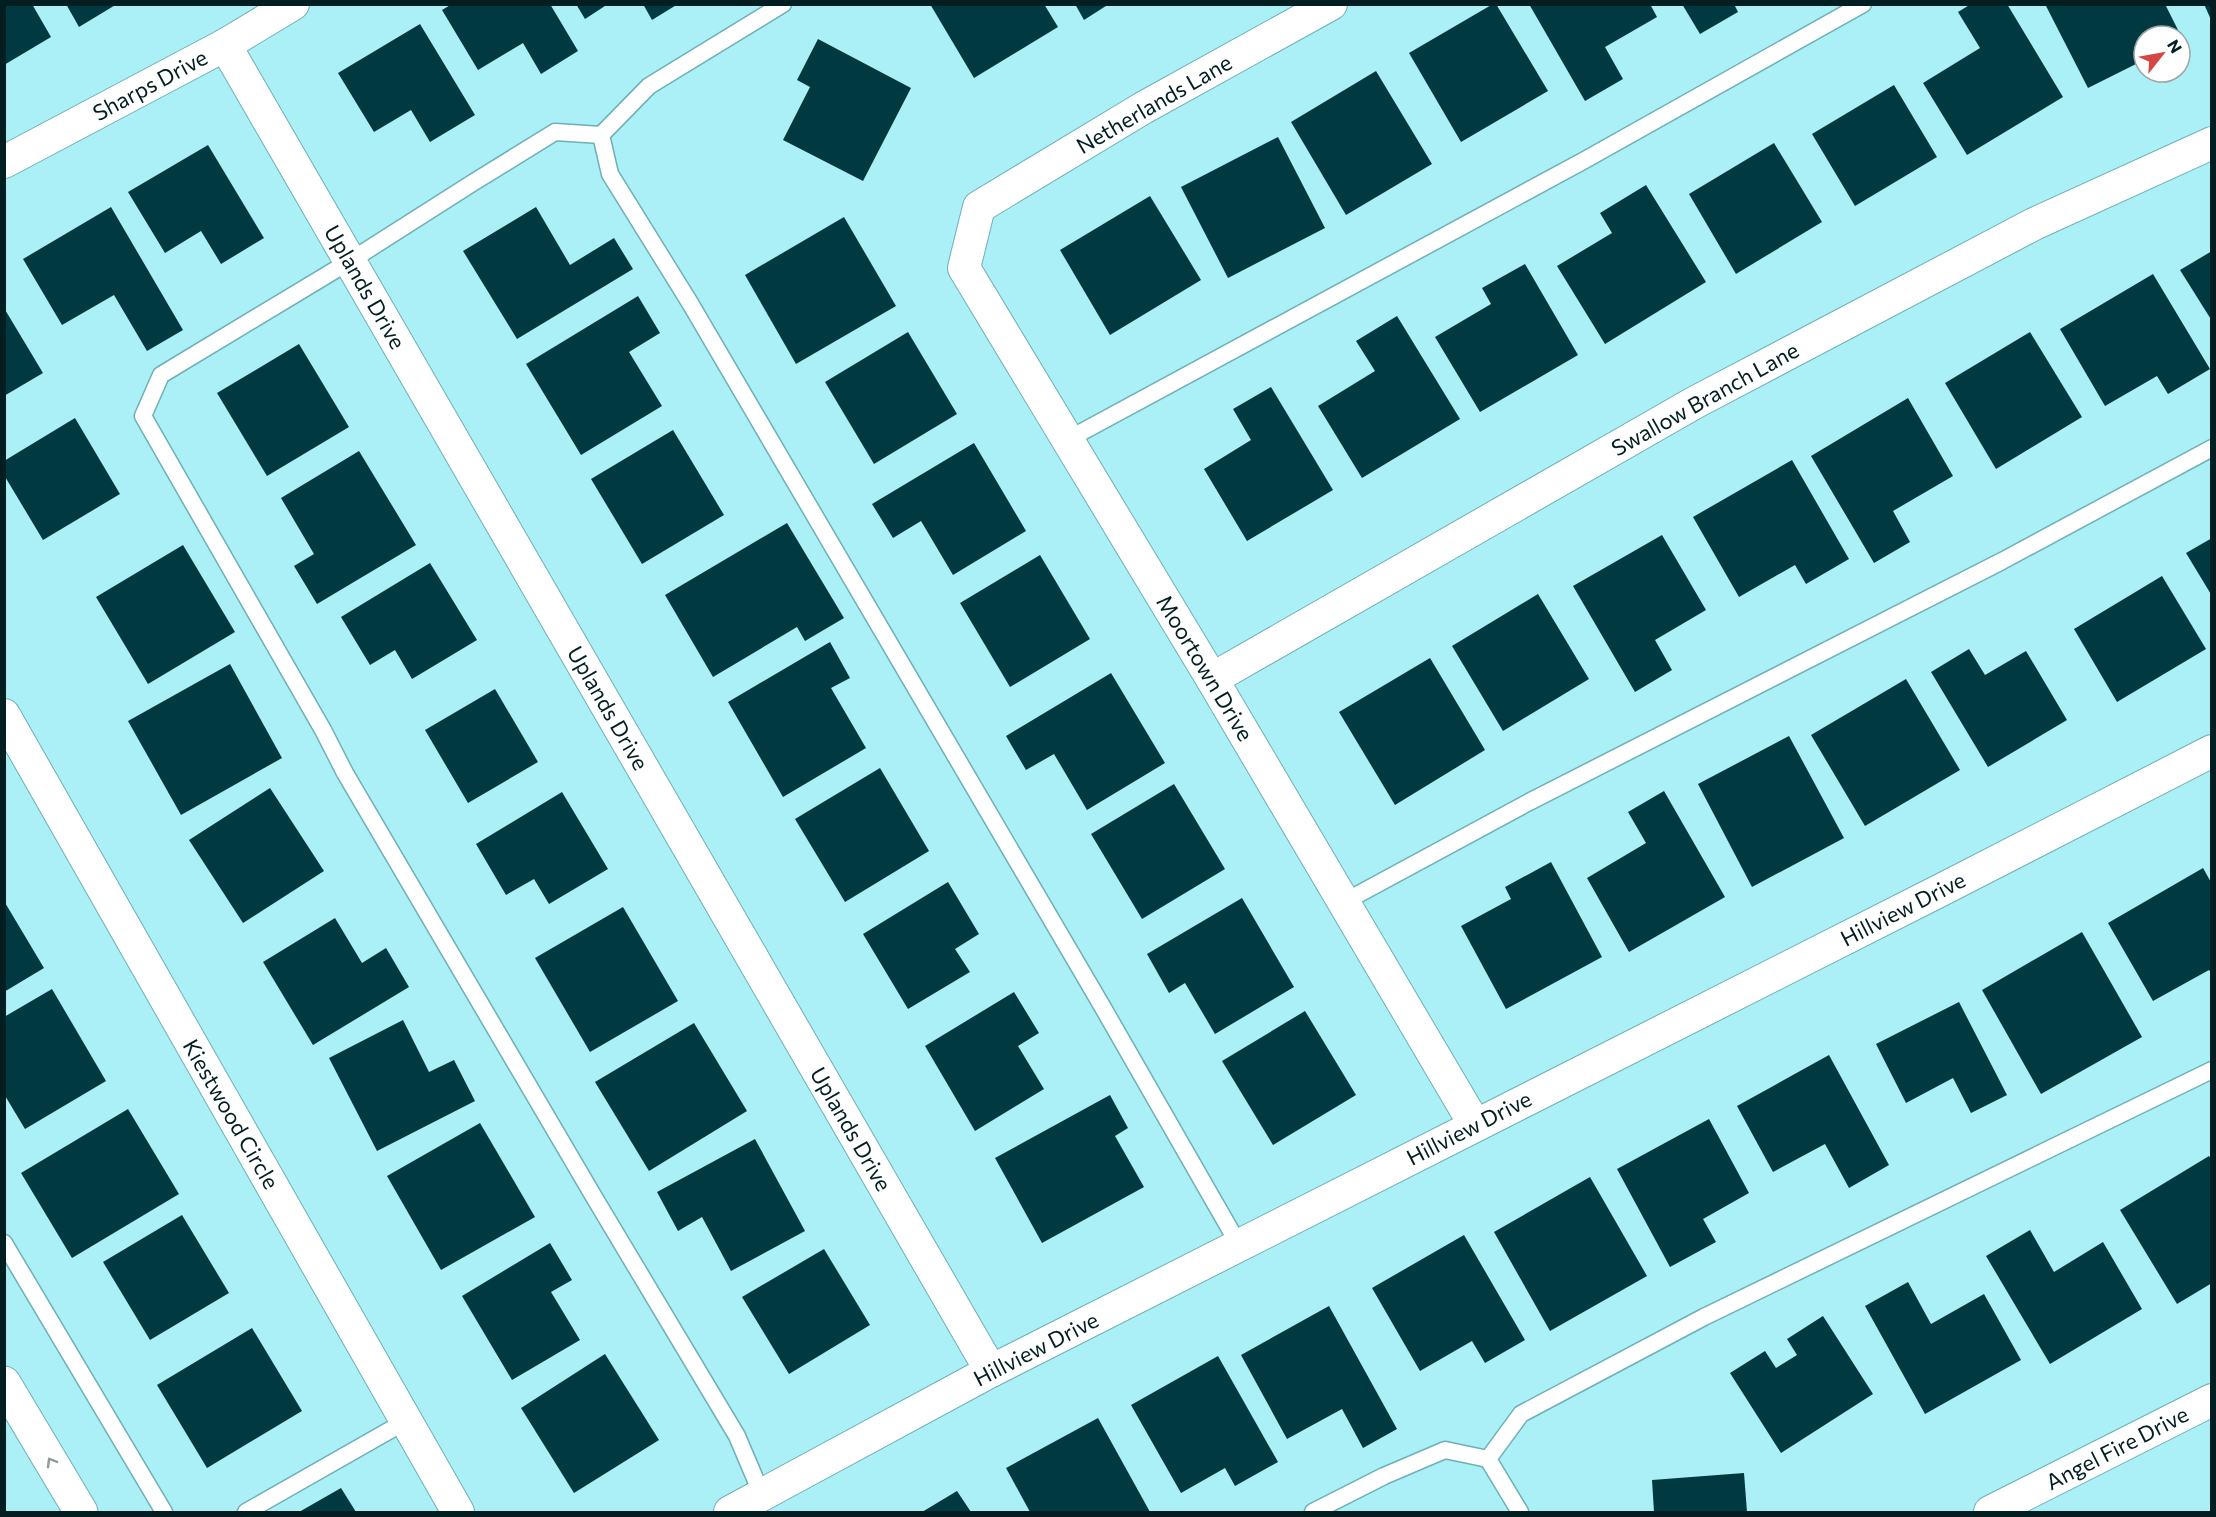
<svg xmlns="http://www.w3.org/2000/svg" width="2216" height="1517" viewBox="0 0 2216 1517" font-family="Commissioner,sans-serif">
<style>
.building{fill:#003a40}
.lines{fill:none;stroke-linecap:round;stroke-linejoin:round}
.service-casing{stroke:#6eb0b8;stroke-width:19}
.minor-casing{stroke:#6eb0b8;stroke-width:34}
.secondary-casing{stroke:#6eb0b8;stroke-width:35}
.service{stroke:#fff;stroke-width:16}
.minor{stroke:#fff;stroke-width:32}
.secondary{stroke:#fff;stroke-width:33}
.oneway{stroke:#8d9a9b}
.labels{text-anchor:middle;stroke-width:6;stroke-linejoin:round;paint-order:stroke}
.street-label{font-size:22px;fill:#021e21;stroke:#fff}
</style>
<rect width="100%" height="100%" fill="#abeff7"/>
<!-- building -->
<g class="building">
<path d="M4,4H32L51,37L4,65Z"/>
<path d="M66,4H117L79,27Z"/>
<path d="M452,4H550L578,51L541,74L523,43L478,70L442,10Z"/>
<path d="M576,4H608L585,19Z"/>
<path d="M643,4H678L652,20Z"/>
<path d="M930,4H1044L1058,27L974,78Z"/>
<path d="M1075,4H1109L1084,20Z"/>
<path d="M1493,4H1496L1548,91L1461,142L1409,53Z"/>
<path d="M1529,4H1650L1657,17L1605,47L1623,79L1585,101Z"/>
<path d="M1682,4H1734L1738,12L1700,34Z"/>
<path d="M1971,4H2007L2063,97L1967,155L1923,83L1980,48L1958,12Z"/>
<path d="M2045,4H2165L2183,40L2180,41V36H2144V60L2088,88Z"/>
<path d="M2204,4H2212V22Z"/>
<path d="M420,24L475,115L430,142L411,110L374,132L338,73Z"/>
<path d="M818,39L911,88L863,181L783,140L810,87L797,80Z"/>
<path d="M1376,71L1432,164L1346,215L1291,122Z"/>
<path d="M1894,85L1937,157L1855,206L1812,134Z"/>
<path d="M1278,137L1325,228L1228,278L1181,187Z"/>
<path d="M1774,143L1822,222L1736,274L1689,194Z"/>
<path d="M208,145L264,238L221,264L201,231L165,253L128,192Z"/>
<path d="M1646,185L1706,282L1605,344L1557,266L1612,233L1600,213Z"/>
<path d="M1150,196L1201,280L1110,335L1060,250Z"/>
<path d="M111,207L183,330L147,351L114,295L62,325L23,259Z"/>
<path d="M536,207L570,265L614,238L633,269L517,339L463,251Z"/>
<path d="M844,217L896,306L796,364L745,275Z"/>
<path d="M2212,251V321L2180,270Z"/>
<path d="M1525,264L1578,355L1480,412L1435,337L1491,304L1482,288Z"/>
<path d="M2153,274L2210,369L2168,394L2157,376L2105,406L2060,329Z"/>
<path d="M638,296L660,333L629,352L662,406L581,455L526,364Z"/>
<path d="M4,308L43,373L4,396Z"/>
<path d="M1397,316L1460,419L1362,478L1318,406L1375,371L1356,341Z"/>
<path d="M908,332L957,414L874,464L825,382Z"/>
<path d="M2030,332L2082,417L1996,469L1945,383Z"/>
<path d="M299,344L349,427L267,476L217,393Z"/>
<path d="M1271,387L1333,490L1247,541L1204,469L1251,440L1233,409Z"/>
<path d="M1908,398L1953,476L1893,511L1910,542L1874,563L1811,456Z"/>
<path d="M75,418L120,494L43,540L4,475V461Z"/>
<path d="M673,430L724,515L642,564L591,479Z"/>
<path d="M974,443L1026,531L953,575L921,521L893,538L872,504Z"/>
<path d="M359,451L416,545L317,604L294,566L314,554L281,498Z"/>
<path d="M1792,460L1849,559L1806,584L1795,565L1739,597L1693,517Z"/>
<path d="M787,523L844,618L805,641L797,627L713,677L665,595Z"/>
<path d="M1662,535L1706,610L1655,640L1672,670L1635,692L1573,586Z"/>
<path d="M2212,538V596L2186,553Z"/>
<path d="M183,545L235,632L148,684L96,597Z"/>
<path d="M1040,555L1090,639L1010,687L960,603Z"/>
<path d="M430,563L477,640L412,679L395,650L370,665L341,617Z"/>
<path d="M2162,576L2206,649L2117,702L2074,629Z"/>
<path d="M1538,594L1589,679L1503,731L1452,646Z"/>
<path d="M830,642L850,678L831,688L866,748L783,797L728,702Z"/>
<path d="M1969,649L1985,675L2026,651L2067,720L1988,767L1931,672Z"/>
<path d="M1430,658L1485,750L1395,805L1339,712Z"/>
<path d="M230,664L282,758L181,815L128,721Z"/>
<path d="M1111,673L1165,763L1087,810L1054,754L1026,770L1006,736Z"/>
<path d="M1906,679L1960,770L1865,826L1811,735Z"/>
<path d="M495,689L538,762L468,803L425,730Z"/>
<path d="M1789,736L1844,838L1752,887L1698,784Z"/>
<path d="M880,768L929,851L845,902L795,819Z"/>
<path d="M1174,784L1225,869L1142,919L1091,834Z"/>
<path d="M270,788L324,871L243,923L189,840Z"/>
<path d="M1664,791L1725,897L1629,952L1587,878L1646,843L1628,812Z"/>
<path d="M562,792L608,869L549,904L534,879L506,895L476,844Z"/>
<path d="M1551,862L1602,957L1506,1009L1461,926L1511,899L1505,887Z"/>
<path d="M2203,868L2212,884V974L2209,970L2153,1001L2108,923Z"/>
<path d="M948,882L979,934L955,949L970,972L908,1009L863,934Z"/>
<path d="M1242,898L1294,987L1215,1034L1185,983L1169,993L1147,954Z"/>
<path d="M4,901L44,968L4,992Z"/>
<path d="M623,907L678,1001L590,1052L535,958Z"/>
<path d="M335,918L362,963L386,948L409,987L313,1045L263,962Z"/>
<path d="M2082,932L2142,1037L2041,1094L1982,990Z"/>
<path d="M52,989L106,1081L25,1129L4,1094V1017Z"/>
<path d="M1014,992L1039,1033L1018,1046L1044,1089L975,1131L925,1046Z"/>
<path d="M1959,1002L2007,1095L1971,1113L1953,1078L1906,1103L1876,1044Z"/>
<path d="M1305,1011L1356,1095L1273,1145L1222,1061Z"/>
<path d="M403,1020L429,1072L454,1060L475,1101L377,1151L329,1058Z"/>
<path d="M694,1023L747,1111L649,1171L595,1082Z"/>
<path d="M1829,1055L1889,1165L1849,1188L1825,1144L1773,1172L1737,1106Z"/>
<path d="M1110,1095L1128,1128L1115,1136L1144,1187L1042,1243L995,1158Z"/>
<path d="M128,1109L179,1194L72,1258L21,1173Z"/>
<path d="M1709,1119L1749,1193L1703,1219L1716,1242L1670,1267L1617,1169Z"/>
<path d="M480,1123L535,1217L441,1270L387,1176Z"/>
<path d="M755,1139L805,1231L731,1271L702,1217L678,1231L657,1192Z"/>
<path d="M2209,1156L2212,1160V1283L2177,1304L2120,1210Z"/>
<path d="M1590,1177L1647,1276L1550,1331L1494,1232Z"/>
<path d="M182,1215L229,1293L150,1340L103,1262Z"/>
<path d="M2030,1230L2054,1272L2103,1242L2142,1309L2050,1364L1986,1256Z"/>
<path d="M1464,1235L1525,1340L1485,1363L1472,1341L1420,1371L1372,1288Z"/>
<path d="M550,1243L572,1280L551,1292L580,1340L512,1380L462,1296Z"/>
<path d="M824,1249L870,1325L789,1374L742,1297Z"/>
<path d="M1908,1282L1931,1324L1984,1294L2021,1360L1925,1414L1865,1306Z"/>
<path d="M1329,1306L1397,1429L1363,1448L1342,1409L1287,1439L1241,1355Z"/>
<path d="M1823,1316L1873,1394L1781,1453L1730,1373L1765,1351L1776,1368L1797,1355L1787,1339Z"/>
<path d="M252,1328L302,1411L207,1468L157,1385Z"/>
<path d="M605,1354L659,1440L574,1493L521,1408Z"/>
<path d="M1218,1356L1278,1462L1235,1486L1225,1468L1181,1493L1131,1405Z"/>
<path d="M1098,1418L1150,1512H1030L1006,1468Z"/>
<path d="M1744,1473L1747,1512H1654L1652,1480Z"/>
<path d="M341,1488L356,1512H299Z"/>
<path d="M957,1491L971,1512H922Z"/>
</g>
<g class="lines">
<defs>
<g id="service">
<path d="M783,4L649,86L601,135L610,174L690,303L1102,1006L1239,1245"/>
<path d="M601,135L555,132L474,182L350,261L161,375L143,416L323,730L345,773L594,1197L737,1436L762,1495"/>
<path d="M1067,440L1583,161L1863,4"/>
<path d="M1344,902L1529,802L2002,561L2212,448"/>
<path d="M4,1243L164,1512"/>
<path d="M246,1512L406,1421"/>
<path d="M1313,1512L1384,1476L1445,1450L1488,1459"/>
<path d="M1520,1512L1488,1459L1521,1414L1704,1317L2212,1070"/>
</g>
<g id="minor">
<path d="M1331,4L1143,108L979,207L964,268L1212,679L1475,1125"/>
<path d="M225,45L991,1371"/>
<path d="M4,162L225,45L293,4"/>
<path d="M1212,679L1694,403L2034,224L2212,143"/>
<path d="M4,715L458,1512"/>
<path d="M730,1512L991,1371L1941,890L2212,751"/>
<path d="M1990,1512L2212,1400"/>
</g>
<path id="secondary" d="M4,1383L81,1512"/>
</defs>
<!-- service casing -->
<use href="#service" class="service-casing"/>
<!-- minor casing -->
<use href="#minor" class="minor-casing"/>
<!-- secondary casing -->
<use href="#secondary" class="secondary-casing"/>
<!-- service -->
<use href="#service" class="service"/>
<!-- minor -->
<use href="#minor" class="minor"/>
<!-- secondary -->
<use href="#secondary" class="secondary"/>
</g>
<!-- one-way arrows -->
<defs><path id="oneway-chevron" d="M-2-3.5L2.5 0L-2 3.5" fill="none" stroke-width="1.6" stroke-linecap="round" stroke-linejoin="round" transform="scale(1.5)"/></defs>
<use class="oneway" href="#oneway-chevron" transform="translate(51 1462) rotate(-120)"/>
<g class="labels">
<!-- street labels -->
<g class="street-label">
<text transform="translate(150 85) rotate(-28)" y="8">Sharps Drive</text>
<text transform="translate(1154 104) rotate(-30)" y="8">Netherlands Lane</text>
<text transform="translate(365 287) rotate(60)" y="8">Uplands Drive</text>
<text transform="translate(1705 399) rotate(-29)" y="8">Swallow Branch Lane</text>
<text transform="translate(1205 668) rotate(59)" y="8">Moortown Drive</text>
<text transform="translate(608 708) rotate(60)" y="8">Uplands Drive</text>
<text transform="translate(1903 909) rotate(-27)" y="8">Hillview Drive</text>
<text transform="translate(231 1114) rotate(60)" y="8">Kiestwood Circle</text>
<text transform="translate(1469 1128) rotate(-27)" y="8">Hillview Drive</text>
<text transform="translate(851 1129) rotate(60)" y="8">Uplands Drive</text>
<text transform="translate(1036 1349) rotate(-27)" y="8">Hillview Drive</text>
<text transform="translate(2117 1448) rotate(-27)" y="8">Angel Fire Drive</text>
</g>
</g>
<!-- border -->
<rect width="2216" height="1517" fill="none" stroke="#021e21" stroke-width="12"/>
<!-- north arrow -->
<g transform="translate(2162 54) rotate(59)"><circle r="28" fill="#ffffff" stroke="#9aa5a6" stroke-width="1.5"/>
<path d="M0-4.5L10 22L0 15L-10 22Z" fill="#d44543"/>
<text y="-9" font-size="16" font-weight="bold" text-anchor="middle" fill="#021e21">N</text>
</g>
</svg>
